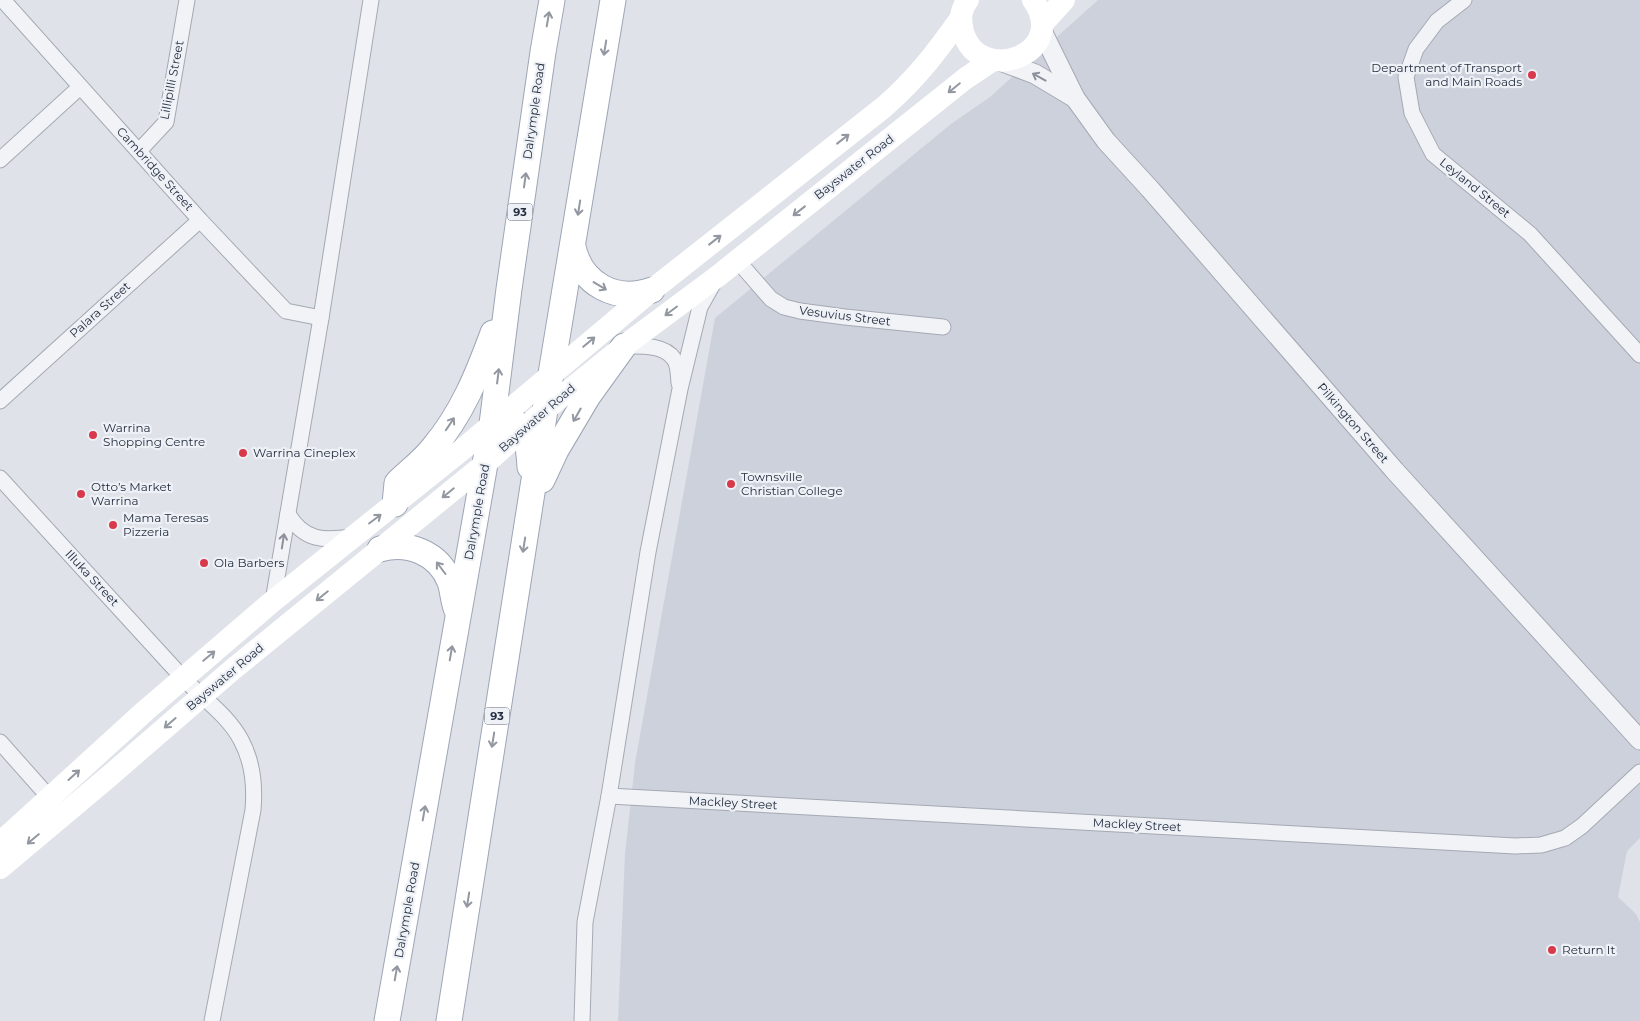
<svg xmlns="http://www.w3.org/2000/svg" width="1640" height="1021" viewBox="0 0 1640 1021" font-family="Montserrat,sans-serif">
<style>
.built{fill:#ccd1db}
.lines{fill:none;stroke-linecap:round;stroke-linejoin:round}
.minor-casing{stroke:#a4a9b3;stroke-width:17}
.tertiary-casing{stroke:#a4a9b3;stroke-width:21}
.primary-casing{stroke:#9da6b6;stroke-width:27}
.minor{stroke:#f2f3f7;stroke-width:15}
.tertiary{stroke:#f2f3f7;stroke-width:19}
.secondary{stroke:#fff;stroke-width:22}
.primary{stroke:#fff;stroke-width:25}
.oneway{stroke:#9297a0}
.oneway2{stroke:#8c919c}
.poi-dot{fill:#d83a4b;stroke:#eef1f6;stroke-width:2}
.labels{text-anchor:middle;stroke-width:4.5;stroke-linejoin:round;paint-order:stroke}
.shield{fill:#eef1f6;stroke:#626977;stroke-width:1}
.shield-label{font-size:11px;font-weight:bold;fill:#262f41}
.poi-label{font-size:12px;fill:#262f41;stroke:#eef1f6;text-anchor:start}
.street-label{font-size:12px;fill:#262f41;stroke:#eef1f6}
</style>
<rect width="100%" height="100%" fill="#dfe2e9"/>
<!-- built -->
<path class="built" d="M1098,0H1640V838L1627,851L1618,897L1636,914L1640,922V1021H618L625,854L635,763L715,318L951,124L990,97Z"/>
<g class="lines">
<defs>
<g id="minor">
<path d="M3,0L200,220L286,311L321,318"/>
<path d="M1464,0L1437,21L1416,49L1406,77L1412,113L1433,154L1530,234L1640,355"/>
<path d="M139,151L166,122L187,0"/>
<path d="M0,160L80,87"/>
<path d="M737,260L771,299L784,307L800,311L845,317L943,327"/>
<path d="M624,346C639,346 664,344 674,359C679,366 678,375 679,383"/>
<path d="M0,401L200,220"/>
<path d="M0,478C61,544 121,611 182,677C201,697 228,715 241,740C253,762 255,787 253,810L212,1021"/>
<path d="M288,514C304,541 324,541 351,537"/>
<path d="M273,601L321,318L371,0"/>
<path d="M0,742L56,805"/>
<path d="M609,796L1515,846L1541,845L1565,838L1582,826L1640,772"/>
<path d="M582,1021L585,922L609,796L648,552L680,389L700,307L713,284"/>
</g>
<g id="tertiary">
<path d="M1042,31L1075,98L1106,141L1150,189L1395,471L1640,740"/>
<path d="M1000,61L1035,74L1075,98"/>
</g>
<g id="primary">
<path d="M573,247C581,284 616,303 652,290"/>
<path d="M492,424C496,423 503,419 507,420C528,422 529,451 530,467"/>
<path d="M542,480L556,450L588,396L624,346"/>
<path d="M395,504L397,483C409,471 423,461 433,448C462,414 478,374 493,333"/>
<path d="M380,549C408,541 439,553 450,582C453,591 453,600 456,608"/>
<path d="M387,1021L492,424L509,289L543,52L552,0"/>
<path d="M449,1021L545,410L613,0"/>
</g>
</defs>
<!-- minor casing -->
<use href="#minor" class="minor-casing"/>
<!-- tertiary casing -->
<use href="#tertiary" class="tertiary-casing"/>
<!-- primary casing -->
<use href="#primary" class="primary-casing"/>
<!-- minor -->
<use href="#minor" class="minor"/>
<!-- tertiary -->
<use href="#tertiary" class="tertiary"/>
<!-- secondary -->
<g class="secondary">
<path d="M968,0C960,10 960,19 963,32C979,87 1071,54 1033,0"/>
<path d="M1043,23L1064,0"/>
<path d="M0,843L145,711L273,601L463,449L652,290L884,107C916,79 936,53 960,19"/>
<path d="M0,868L106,779L232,670L486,463L545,410L624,346L718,276L966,78L993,60"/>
</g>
<!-- primary -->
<use href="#primary" class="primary"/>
</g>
<!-- one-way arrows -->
<defs><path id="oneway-shaft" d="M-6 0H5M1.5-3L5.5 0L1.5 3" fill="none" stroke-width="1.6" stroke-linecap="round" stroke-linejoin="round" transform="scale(1.25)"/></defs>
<g class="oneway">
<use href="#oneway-shaft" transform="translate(548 19) rotate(-80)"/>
<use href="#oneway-shaft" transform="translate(605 48) rotate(99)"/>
<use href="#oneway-shaft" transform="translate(954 88) rotate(141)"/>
<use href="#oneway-shaft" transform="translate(843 139) rotate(-38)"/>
<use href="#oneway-shaft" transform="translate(525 180) rotate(-82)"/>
<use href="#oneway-shaft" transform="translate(579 208) rotate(99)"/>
<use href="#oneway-shaft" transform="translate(799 211) rotate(142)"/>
<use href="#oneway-shaft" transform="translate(715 240) rotate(-38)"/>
<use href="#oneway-shaft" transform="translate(600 286) rotate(31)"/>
<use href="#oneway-shaft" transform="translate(671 311) rotate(143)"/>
<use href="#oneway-shaft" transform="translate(589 342) rotate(-40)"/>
<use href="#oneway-shaft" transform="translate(498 376) rotate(-83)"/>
<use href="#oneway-shaft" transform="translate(577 415) rotate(120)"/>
<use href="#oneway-shaft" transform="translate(450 424) rotate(-56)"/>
<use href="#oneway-shaft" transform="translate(448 493) rotate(141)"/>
<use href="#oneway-shaft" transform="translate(375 519) rotate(-37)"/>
<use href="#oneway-shaft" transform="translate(524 545) rotate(99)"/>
<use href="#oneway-shaft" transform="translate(441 568) rotate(-127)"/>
<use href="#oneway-shaft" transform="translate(322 596) rotate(141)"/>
<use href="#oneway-shaft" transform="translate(451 653) rotate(-80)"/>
<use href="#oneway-shaft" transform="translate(209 656) rotate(-40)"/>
<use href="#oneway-shaft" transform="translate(170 723) rotate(139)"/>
<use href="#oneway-shaft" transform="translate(493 740) rotate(99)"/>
<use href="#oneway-shaft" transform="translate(74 775) rotate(-42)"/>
<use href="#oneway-shaft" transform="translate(424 813) rotate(-80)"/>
<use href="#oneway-shaft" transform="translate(33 839) rotate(140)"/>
<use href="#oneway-shaft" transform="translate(468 900) rotate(99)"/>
<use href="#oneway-shaft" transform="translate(396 973) rotate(-80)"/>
</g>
<g class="oneway2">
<use href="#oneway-shaft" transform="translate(1039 77) rotate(-151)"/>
<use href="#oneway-shaft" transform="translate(283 541) rotate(-81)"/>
</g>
<!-- markers -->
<g class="poi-dot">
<circle cx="1532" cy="75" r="5"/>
<circle cx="93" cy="435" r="5"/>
<circle cx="243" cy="453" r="5"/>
<circle cx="731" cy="484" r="5"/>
<circle cx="81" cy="494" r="5"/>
<circle cx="113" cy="525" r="5"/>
<circle cx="204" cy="563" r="5"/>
<circle cx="1552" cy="950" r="5"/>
</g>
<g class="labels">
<!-- shield labels -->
<g class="shield">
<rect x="507.5" y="203.5" width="25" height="17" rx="4"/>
<rect x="484.5" y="707.5" width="25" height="17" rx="4"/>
</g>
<g class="shield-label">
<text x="520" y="216">93</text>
<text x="497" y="720">93</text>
</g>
<!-- poi labels -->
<g class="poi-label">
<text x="1522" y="72" text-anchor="end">Department of Transport<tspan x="1522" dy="14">and Main Roads</tspan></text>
<text x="103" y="432">Warrina<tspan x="103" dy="14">Shopping Centre</tspan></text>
<text x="253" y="457">Warrina Cineplex</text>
<text x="741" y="481">Townsville<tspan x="741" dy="14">Christian College</tspan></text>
<text x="91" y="491">Otto’s Market<tspan x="91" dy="14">Warrina</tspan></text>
<text x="123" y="522">Mama Teresas<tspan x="123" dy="14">Pizzeria</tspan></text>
<text x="214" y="567">Ola Barbers</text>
<text x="1562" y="954">Return It</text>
</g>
<!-- street labels -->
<g class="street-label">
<text transform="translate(172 80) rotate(-79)" y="4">Lillipilli Street</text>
<text transform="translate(534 111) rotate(-82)" y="4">Dalrymple Road</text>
<text transform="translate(854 167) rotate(-38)" y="4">Bayswater Road</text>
<text transform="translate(155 169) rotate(48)" y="4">Cambridge Street</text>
<text transform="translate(1475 188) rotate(39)" y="4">Leyland Street</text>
<text transform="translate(100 310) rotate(-42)" y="4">Palara Street</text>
<text transform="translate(845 316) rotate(7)" y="4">Vesuvius Street</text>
<text transform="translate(537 418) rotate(-41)" y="4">Bayswater Road</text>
<text transform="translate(1353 423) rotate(49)" y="4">Pilkington Street</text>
<text transform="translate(477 512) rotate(-80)" y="4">Dalrymple Road</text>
<text transform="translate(92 578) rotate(47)" y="4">Illuka Street</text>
<text transform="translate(225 677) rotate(-40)" y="4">Bayswater Road</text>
<text transform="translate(733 803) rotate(3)" y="4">Mackley Street</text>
<text transform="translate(1137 825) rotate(3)" y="4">Mackley Street</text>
<text transform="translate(407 910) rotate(-80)" y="4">Dalrymple Road</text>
</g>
</g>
</svg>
